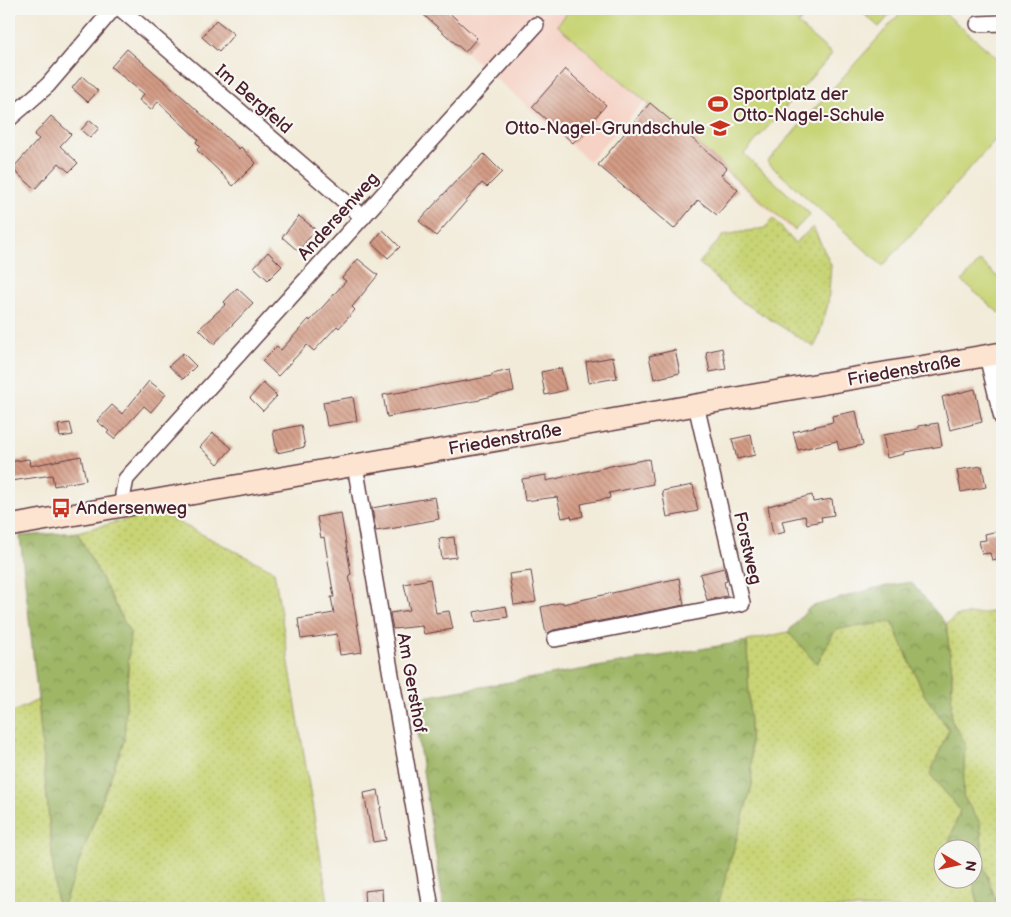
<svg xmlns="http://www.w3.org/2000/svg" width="1011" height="917" viewBox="0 0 1011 917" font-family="'Balsamiq Sans',sans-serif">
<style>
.built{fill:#f6d2c5}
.grass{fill:url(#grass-dots);stroke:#897a50}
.forest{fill:url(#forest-crowns);stroke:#746a48}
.pitch{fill:#c8d475;stroke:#897a50}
.building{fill:url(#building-back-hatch)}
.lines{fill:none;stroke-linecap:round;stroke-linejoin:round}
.street-casing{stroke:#633e45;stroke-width:18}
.secondary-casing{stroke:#633e45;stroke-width:24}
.street{stroke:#fff;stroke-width:15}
.secondary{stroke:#fde4d1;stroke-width:21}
.labels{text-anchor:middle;stroke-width:4.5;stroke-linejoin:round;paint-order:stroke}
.poi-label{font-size:18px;fill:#4a1f2b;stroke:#f6f6f2;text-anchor:start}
.street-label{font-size:18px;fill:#4a1f2b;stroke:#f6f6f2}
</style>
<defs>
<pattern id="grass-dots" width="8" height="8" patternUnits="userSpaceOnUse" patternTransform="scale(1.25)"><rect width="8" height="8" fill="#c8d475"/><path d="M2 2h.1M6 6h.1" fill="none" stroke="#adb665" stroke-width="1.8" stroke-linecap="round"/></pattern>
<pattern id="forest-crowns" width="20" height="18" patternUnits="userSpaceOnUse" patternTransform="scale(1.25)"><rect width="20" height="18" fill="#9eb666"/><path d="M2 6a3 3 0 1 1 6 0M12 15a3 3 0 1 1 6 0" fill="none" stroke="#839354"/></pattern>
<pattern id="building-back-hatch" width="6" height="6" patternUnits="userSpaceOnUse" patternTransform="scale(1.25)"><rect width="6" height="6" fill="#d49c86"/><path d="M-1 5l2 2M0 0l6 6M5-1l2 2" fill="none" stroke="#ae7f6e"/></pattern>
</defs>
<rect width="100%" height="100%" fill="#f6f6f2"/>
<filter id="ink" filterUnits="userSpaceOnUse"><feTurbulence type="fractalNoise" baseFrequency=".02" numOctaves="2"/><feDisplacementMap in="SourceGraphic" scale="10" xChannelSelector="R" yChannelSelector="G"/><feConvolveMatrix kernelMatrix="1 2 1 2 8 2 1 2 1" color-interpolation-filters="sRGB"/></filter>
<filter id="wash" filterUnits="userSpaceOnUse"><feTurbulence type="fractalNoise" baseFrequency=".0096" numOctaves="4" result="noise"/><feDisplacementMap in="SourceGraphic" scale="20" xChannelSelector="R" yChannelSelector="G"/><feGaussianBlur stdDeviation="1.12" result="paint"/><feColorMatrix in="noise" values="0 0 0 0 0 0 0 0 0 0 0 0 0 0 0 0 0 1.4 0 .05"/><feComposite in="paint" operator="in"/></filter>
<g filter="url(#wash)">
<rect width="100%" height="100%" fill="#f2ebd9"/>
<!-- built -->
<path class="built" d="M417,9H810L798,24L832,54L744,154L810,213L793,231L644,102L589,161Z"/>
<!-- grass -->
<g class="grass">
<path d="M773,218L795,243L813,227L831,265L828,304L818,339L814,347L738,299L699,263L724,235L765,228Z"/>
<path d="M158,512L274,571L329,908H62L124,741L130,633L77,532Z"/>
<path d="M1002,611V908H999L984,868L980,823L963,796L965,742L951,720L952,672L946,624L956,616Z"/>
<path d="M892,622L925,696L949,729L930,774L960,810L947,849L944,850V880H973L979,908H717L752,785L747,641L788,632L817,664L836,629Z"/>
<path d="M38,700L57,908H9V714Z"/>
</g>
<!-- forest -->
<g class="forest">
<path d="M77,532L130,633L124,741L62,908H57L38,700L20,536Z"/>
<path d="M911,582L946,624L952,672L951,720L965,742L963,796L980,823L984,868L999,908H979L973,880L974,850L947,849L960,810L930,774L949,729L925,696L892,622L836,629L817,664L788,632L810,607L875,588Z"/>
<path d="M747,641L752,785L717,908H444L412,699Z"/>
</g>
<!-- pitch -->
<g class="pitch">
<path d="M571,9H810L798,24L832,54L744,154L810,214L795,230L557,25Z"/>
<path d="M858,9H895L879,27Z"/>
<path d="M904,9H940L1002,62V132L883,266L767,162Z"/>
<path d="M980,261L1002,281V309L999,313L962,281Z"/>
</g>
<g id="blocks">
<!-- building -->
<g class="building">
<path d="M417,9H445L477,38L465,52Z"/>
<path d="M216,20L234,34L219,52L202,37Z"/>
<path d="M127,49L186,100L239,149L241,147L256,163L233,186L218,170L197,150L200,146L196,142L198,139L158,102L151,110L139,100L144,94L111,67Z"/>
<path d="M565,69L606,105L573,143L532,107Z"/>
<path d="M82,76L98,91L88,102L72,88Z"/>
<path d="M650,103L727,168L721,175L738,190L717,215L698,200L674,229L598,165Z"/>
<path d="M51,116L71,134L60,146L78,163L69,172L59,163L35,189L12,169L39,139L34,135Z"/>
<path d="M90,120L99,128L90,138L81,130Z"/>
<path d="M484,154L502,172L487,187L482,183L436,236L419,221L456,181Z"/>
<path d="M299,216L316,230L298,251L282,237Z"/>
<path d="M383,230L400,247L388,258L372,243Z"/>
<path d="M268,252L282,266L268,280L254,267Z"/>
<path d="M358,259L378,275L352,307L355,310L339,328L337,326L314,351L307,345L278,376L262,361L277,346L281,350L309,319L310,321L346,281L342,278Z"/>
<path d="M237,288L253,303L214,344L199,329L226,304L224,302Z"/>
<path d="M722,348L726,369L710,372L706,352Z"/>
<path d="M675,350L680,373L654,379L649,356Z"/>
<path d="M183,353L196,366L183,379L169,366Z"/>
<path d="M613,357L617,378L589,383L586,362Z"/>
<path d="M561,368L566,390L545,395L541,372Z"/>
<path d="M510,370L514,391L480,399V400L387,417L383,395L426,388L444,384V385L492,376V374Z"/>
<path d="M149,381L166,394L151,412L144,406L114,439L107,433L109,431L97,421L112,405L122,414Z"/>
<path d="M263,383L277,396L263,411L250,398Z"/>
<path d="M975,389L982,422L950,430L942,397Z"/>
<path d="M353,397L357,421L327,426L323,402Z"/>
<path d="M856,411L863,445L839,450L837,441L798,450L793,432L833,422L832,416Z"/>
<path d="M70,423L73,435L60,437L58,425Z"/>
<path d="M938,423L942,446L905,452V454L887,458L883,435L918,429V426Z"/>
<path d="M301,425L305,447L277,453L273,431Z"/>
<path d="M213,433L232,448L218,464L200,447Z"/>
<path d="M751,435L755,455L737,459L732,439Z"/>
<path d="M81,456L86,480L54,486L52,475L11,481L9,462L29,459L30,466Z"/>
<path d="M649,459L653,484L609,493L610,498L581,504L583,516L572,519L571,516L562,518L557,497L525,501L522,479L546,475V481L615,465Z"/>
<path d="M982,466L986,487L961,492L957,470Z"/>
<path d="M693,485L698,511L667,517L662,491Z"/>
<path d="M812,495L813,502L832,499L834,515L821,517L822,521L807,524L805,516L782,521L785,532L773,535L768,506Z"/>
<path d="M435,497L439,519L401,526V527L376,531L372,508Z"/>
<path d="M341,513L351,574L349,575L362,652L340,655L337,634L301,639L298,619L334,613L331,597H334L324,537L321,538L317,517Z"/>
<path d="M1002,530V558L992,560L990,553L982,554L979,541L986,540L985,534Z"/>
<path d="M454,537L456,557L442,559L439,539Z"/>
<path d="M724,568L727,581L724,582L727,596L707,600L700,574Z"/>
<path d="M531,571L536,602L514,605L509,574Z"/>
<path d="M679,578L684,605L553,630L546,634L541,607L563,602V604Z"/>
<path d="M430,579L436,613L449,611L453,629L424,634L422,626L393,629L390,613L410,610L404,584Z"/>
<path d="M506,606L508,617L476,622L474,612Z"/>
<path d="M378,790L381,808H380L386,840L373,842L364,793Z"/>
<path d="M382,889L383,907L365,908L364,891Z"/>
</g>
</g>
</g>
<g filter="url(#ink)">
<use href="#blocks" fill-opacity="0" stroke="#633e45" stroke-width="1"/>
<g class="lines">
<defs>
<g id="street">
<path d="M121,9L363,217"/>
<path d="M978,24L1002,23"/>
<path d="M9,119L48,85L113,9"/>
<path d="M987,356L1002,418"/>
<path d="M355,465L431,908"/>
<path d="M126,505L123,494L126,479L536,25"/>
<path d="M555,639L742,603L696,405"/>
</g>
<path id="secondary" d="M9,526L696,405L1002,353"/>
</defs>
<!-- street casing -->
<use href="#street" class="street-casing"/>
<!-- secondary casing -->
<use href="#secondary" class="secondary-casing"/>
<!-- street -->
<use href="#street" class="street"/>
<!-- secondary -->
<use href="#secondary" class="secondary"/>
</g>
</g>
<!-- icons -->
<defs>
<symbol id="stadium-bare" viewBox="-9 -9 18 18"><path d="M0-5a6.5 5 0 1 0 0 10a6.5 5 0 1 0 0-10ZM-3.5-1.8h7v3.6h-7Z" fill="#c8321e" stroke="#f6f6f2" stroke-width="2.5" paint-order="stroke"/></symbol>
<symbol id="school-bare" viewBox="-9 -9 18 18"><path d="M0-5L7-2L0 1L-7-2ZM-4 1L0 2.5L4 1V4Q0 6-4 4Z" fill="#c8321e" stroke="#f6f6f2" stroke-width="2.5" paint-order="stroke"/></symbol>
<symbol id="bus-bare" viewBox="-9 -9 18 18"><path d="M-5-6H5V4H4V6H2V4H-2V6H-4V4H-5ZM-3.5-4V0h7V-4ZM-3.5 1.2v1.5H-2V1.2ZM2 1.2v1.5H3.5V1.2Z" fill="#c8321e" stroke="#f6f6f2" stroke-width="2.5" paint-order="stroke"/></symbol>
</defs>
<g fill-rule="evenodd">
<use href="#stadium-bare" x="704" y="90" width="28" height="28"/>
<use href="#school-bare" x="706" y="114" width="28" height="28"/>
<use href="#bus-bare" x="47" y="494" width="28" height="28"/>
</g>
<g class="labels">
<!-- poi labels -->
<g class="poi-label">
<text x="733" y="100">Sportplatz der<tspan x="733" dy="21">Otto-Nagel-Schule</tspan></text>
<text x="705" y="134" text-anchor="end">Otto-Nagel-Grundschule</text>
<text x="76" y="514">Andersenweg</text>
</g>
<!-- street labels -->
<g class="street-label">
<text transform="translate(254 99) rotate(41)" y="6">Im Bergfeld</text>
<text transform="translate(338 216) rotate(-48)" y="6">Andersenweg</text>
<text transform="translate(904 370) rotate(-10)" y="6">Friedenstraße</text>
<text transform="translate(505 439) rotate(-10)" y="6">Friedenstraße</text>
<text transform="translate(748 548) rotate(77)" y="6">Forstweg</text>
<text transform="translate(412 683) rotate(80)" y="6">Am Gersthof</text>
</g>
</g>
<!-- margin -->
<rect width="1011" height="917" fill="none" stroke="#f6f6f2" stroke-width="30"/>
<!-- north arrow -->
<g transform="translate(958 864) rotate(99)"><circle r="24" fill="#f6f6f2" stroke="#b1a0a2"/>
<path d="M0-4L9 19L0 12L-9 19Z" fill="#c8321e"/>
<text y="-8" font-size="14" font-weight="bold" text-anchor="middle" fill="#4a1f2b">N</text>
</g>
</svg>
